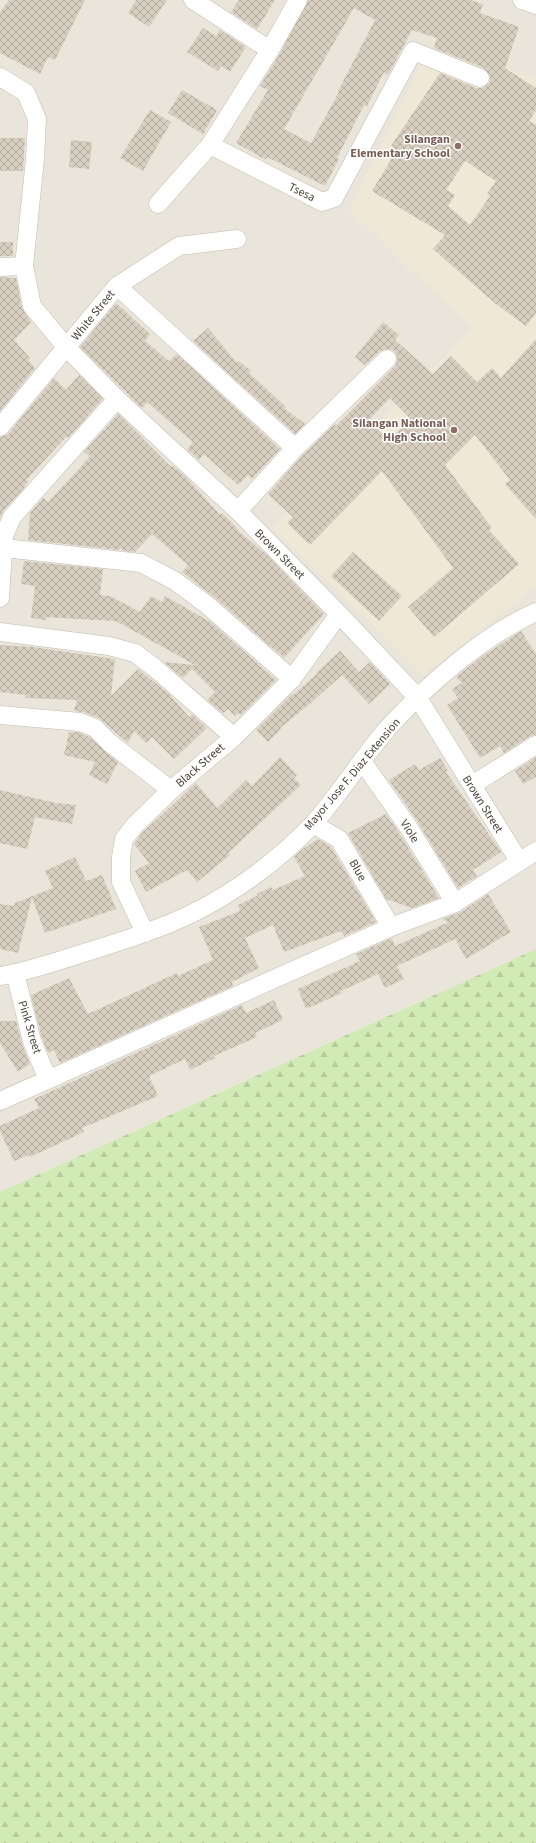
<svg xmlns="http://www.w3.org/2000/svg" width="536" height="1843" viewBox="0 0 536 1843" font-family="'Source Sans 3',sans-serif">
<style>
.residential{fill:#eae5da}
.education{fill:#efe8d6}
.forest{fill:url(#forest-firs)}
.building{fill:url(#building-cross-hatch);fill-rule:evenodd}
.lines{fill:none;stroke-linecap:round;stroke-linejoin:round}
.minor-casing{stroke:#c2bbae;stroke-width:19}
.minor{stroke:#fff;stroke-width:18}
.education-dot{fill:#8d6e63;stroke:#fff;stroke-width:1.5}
.labels{text-anchor:middle;stroke-width:3;stroke-linejoin:round;paint-order:stroke}
.education-label{font-size:12px;font-weight:bold;fill:#785e54;stroke:#fff;text-anchor:end}
.street-label{font-size:12px;fill:#4b4439;stroke:#fff}
</style>
<defs>
<pattern id="forest-firs" width="22" height="20" patternUnits="userSpaceOnUse"><rect width="22" height="20" fill="#d2eab5"/><path d="M5 1l3.5 6h-7zM16 11l3.5 6h-7z" fill="#b6ca9c"/></pattern>
<pattern id="building-cross-hatch" width="8" height="8" patternUnits="userSpaceOnUse"><rect width="8" height="8" fill="#d8cfc1"/><path d="M0 0l8 8M0 8l8-8" fill="none" stroke="#b1aa9e"/></pattern>
</defs>
<rect width="100%" height="100%" fill="#f6f3ec"/>
<!-- residential -->
<path class="residential" d="M0,0H536V80L494,64L478,83L349,210L474,329L273,527L423,674L536,586V949L0,1192Z"/>
<!-- education -->
<path class="education" d="M423,60L478,83L494,64L536,80V586L423,675L273,527L474,329L349,210Z"/>
<!-- forest -->
<path class="forest" d="M536,949V1843H0V1192Z"/>
<!-- building -->
<g class="building">
<path d="M9,0H85L55,60L48,57L40,74L0,53V12Z"/>
<path d="M136,0H167L149,27L128,13Z"/>
<path d="M239,0H275L257,29L231,12Z"/>
<path d="M308,0H470L483,4L480,13L519,27L505,68L536,88V110L529,121L536,125V313L526,326L496,304L433,249L445,235L372,191L397,150L391,146L440,73L476,88H482L490,82V76L484,68L434,48L437,38L412,30L388,75L384,72L367,106L364,105L337,158L339,159L325,186L267,157L266,160L236,143L268,90L260,86L279,55ZM354,8L375,20L338,91L339,92L311,143L284,129ZM465,161L496,181L487,194L490,196L470,225L448,206L455,195L446,190Z"/>
<path d="M203,28L216,36L220,30L246,47L230,72L221,66L218,71L187,52Z"/>
<path d="M182,90L217,110L203,134L168,113Z"/>
<path d="M150,110L171,122L143,171L120,158Z"/>
<path d="M0,138H25L23,171H0Z"/>
<path d="M71,140L92,142L89,169L69,167Z"/>
<rect x="0" y="242" width="13" height="14"/>
<path d="M0,277L16,278L22,308L31,322L14,340L30,358L28,360L35,368L0,411Z"/>
<path d="M116,303L150,334L145,341L169,361L177,354L280,449L252,479L248,475L238,485L204,454L199,460L187,449L193,442L147,402L142,408L80,347Z"/>
<path d="M383,322L399,335L395,340L433,374L451,356L477,382L492,368L501,378L536,339V519L505,484L510,480L475,435L445,465L492,528L489,530L519,564L434,637L408,607L453,568L382,471L310,545L287,523L293,517L268,494L303,455L335,424L336,426L395,366L397,362V356L394,351L390,349L380,351L365,365L355,357ZM390,398L411,419L389,440L369,420Z"/>
<path d="M208,328L237,363L239,361L251,371L249,373L286,407L285,409L305,424L295,434L193,341Z"/>
<path d="M79,375L103,399L68,438L67,436L26,480L28,481L24,488L4,510L0,518V437L8,434L54,378L66,390Z"/>
<path d="M118,414L168,464L172,467L173,466L185,476L220,515L222,513L238,529L237,530L267,555L324,614L284,658L213,596L182,572L188,565L152,534L135,552L124,551L121,548L120,550L28,540L30,513L43,498L48,502L77,471L90,456L84,452Z"/>
<path d="M353,552L402,596L379,621L331,576Z"/>
<path d="M24,561L103,569L100,595L110,596L140,612L151,596L162,602L165,596L212,623L276,680L241,715L238,713L235,716L228,709L223,713L207,700L215,692L192,669L183,678L164,662L195,665L116,621L60,618L46,617V620L31,618L35,586L21,584Z"/>
<path d="M521,631L536,654V735L530,736L504,753L500,746L480,758L447,705L458,698L452,689L462,683L456,677L481,657Z"/>
<path d="M0,645L33,647L115,659L111,696L138,669L169,694L189,717L192,714L207,728L174,759L152,737L146,743L134,731L128,743L99,718L84,712L74,711L77,700L25,698L26,695L0,692Z"/>
<path d="M340,651L359,672L370,662L390,684L369,704L342,675L311,703L280,728L281,729L268,742L256,730L292,694L293,695L317,674L316,673Z"/>
<path d="M69,732H78L89,737L118,762L107,784L89,775L95,762L64,755Z"/>
<path d="M280,757L297,775L294,778L301,785L228,853L230,855L197,882L187,870L146,892L135,871L149,863L134,844L142,833L196,783L217,808L246,780L252,786Z"/>
<path d="M536,757V777L523,784L515,771Z"/>
<path d="M440,758L448,771L446,772L501,852L473,870L477,876L458,888L416,819L389,780L415,764L419,770Z"/>
<path d="M0,790L56,803L76,805L72,824L35,817L27,849L0,843Z"/>
<path d="M386,814L398,831L439,898L412,908L386,899L348,833Z"/>
<path d="M318,839L331,847L376,922L344,936L341,931L284,952L273,925L245,938L259,968L232,982L233,986L60,1063L54,1050L48,1053L42,1038L31,995L69,978L88,1014L177,973L178,976L213,960L199,927L240,911L238,905L257,896V894L271,887L273,890L305,876L294,857L304,848Z"/>
<path d="M75,857L86,881L102,875L116,909L45,933L32,898L18,953L0,949V904L14,906L15,903L53,888L45,871Z"/>
<path d="M488,894L511,932L466,959L455,939L397,966L404,979L385,988L378,974L341,991L342,993L306,1009L298,989L360,961L356,954L392,938L395,946L449,922L442,919L461,912Z"/>
<path d="M274,1000L283,1020L255,1033L257,1037L214,1056L215,1058L190,1070L185,1059L149,1076L158,1096L82,1128L84,1132L30,1157L29,1155L14,1161L0,1131V1126L39,1108L34,1099L242,1005L246,1013Z"/>
<path d="M0,1021H16L22,1044L30,1064L18,1072L0,1043Z"/>
</g>
<g class="lines">
<defs>
<g id="minor">
<path d="M193,0L270,50"/>
<path d="M298,0L270,50L210,145L322,202L334,198L413,51L480,78"/>
<path d="M522,0L536,5"/>
<path d="M0,77L26,93L37,119L35,159L24,266L32,306L67,348L117,399L238,511L339,614L418,698L519,861"/>
<path d="M158,204L210,145"/>
<path d="M0,267L24,266"/>
<path d="M117,286L295,448"/>
<path d="M0,427L117,286L179,246L237,239"/>
<path d="M238,511L295,448L387,359"/>
<path d="M4,548L141,563L175,581L206,604L292,679"/>
<path d="M0,598L4,536L12,517L117,399"/>
<path d="M0,632L109,646L135,653L155,668L234,737"/>
<path d="M0,715L80,722L95,728L110,743L171,790"/>
<path d="M362,761L407,825L455,903"/>
<path d="M472,785L536,745"/>
<path d="M313,824L339,839L391,927"/>
<path d="M145,933L121,882V857L124,839L134,826L171,790L234,737L292,679L339,614"/>
<path d="M15,973L32,1041L48,1080"/>
<path d="M0,976C31,971 60,960 90,951C125,940 160,929 193,913C237,891 280,859 313,824C340,794 361,759 387,729C427,685 481,637 536,612"/>
<path d="M0,1101L391,927L455,903L536,851"/>
</g>
</defs>
<!-- minor casing -->
<use href="#minor" class="minor-casing"/>
<!-- minor -->
<use href="#minor" class="minor"/>
</g>
<!-- markers -->
<g class="education-dot">
<circle cx="458" cy="146" r="4"/>
<circle cx="454" cy="430" r="4"/>
</g>
<g class="labels">
<!-- education labels -->
<g class="education-label">
<text x="450" y="143">Silangan<tspan x="450" dy="14">Elementary School</tspan></text>
<text x="446" y="427">Silangan National<tspan x="446" dy="14">High School</tspan></text>
</g>
<!-- street labels -->
<g class="street-label">
<text transform="translate(302 192) rotate(26)" y="4">Tsesa</text>
<text transform="translate(93 315) rotate(-51)" y="4">White Street</text>
<text transform="translate(280 554) rotate(45)" y="4">Brown Street</text>
<text transform="translate(200 765) rotate(-41)" y="4">Black Street</text>
<text transform="translate(352 774) rotate(-50)" y="4">Mayor Jose F. Diaz Extension</text>
<text transform="translate(483 804) rotate(58)" y="4">Brown Street</text>
<text transform="translate(410 831) rotate(57)" y="4">Viole</text>
<text transform="translate(358 870) rotate(60)" y="4">Blue</text>
<text transform="translate(30 1027) rotate(73)" y="4">Pink Street</text>
</g>
</g>
</svg>
